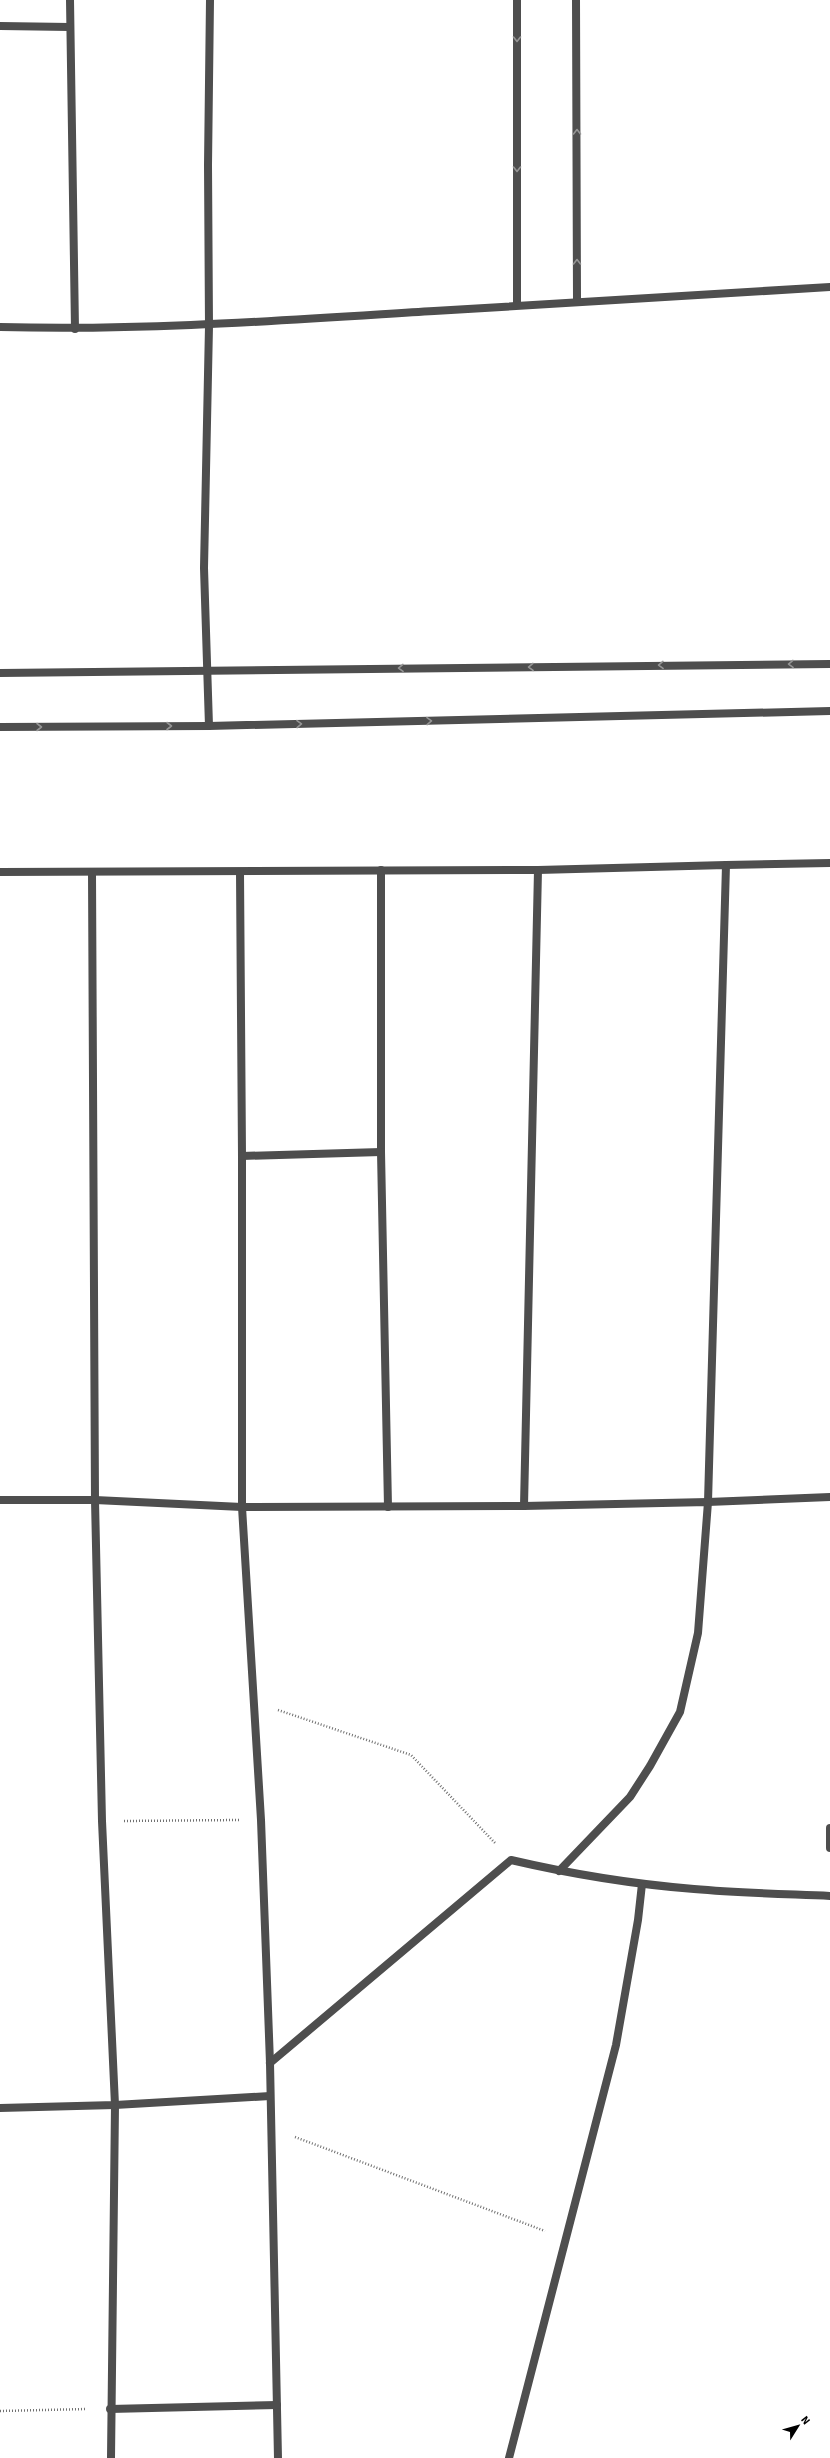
<svg xmlns="http://www.w3.org/2000/svg" width="830" height="2458" viewBox="0 0 830 2458" font-family="'Source Sans 3',sans-serif">
<style>
.lines{fill:none;stroke-linecap:round;stroke-linejoin:round}
.path{stroke:#707070;stroke-width:2.5;stroke-dasharray:1 2;stroke-linecap:butt}
.minor{stroke:#4e4e4e;stroke-width:8}
.tertiary{stroke:#4e4e4e;stroke-width:8}
.oneway{stroke:#959595}
</style>
<rect width="100%" height="100%" fill="#fff"/>
<g class="lines">
<!-- path -->
<g class="path">
<path d="M278,1710L411,1755L496,1844"/>
<path d="M124,1821L239,1820"/>
<path d="M295,2137L545,2231"/>
<path d="M0,2411L87,2409"/>
</g>
<!-- minor -->
<g class="minor">
<path d="M70,0L75,329"/>
<path d="M517,0V305"/>
<path d="M576,0L577,301"/>
<path d="M0,26L70,27"/>
<path d="M0,327C145,331 289,320 434,311C566,302 698,294 830,287"/>
<path d="M209,726L204,568L209,326L208,165L210,0"/>
<path d="M726,865L830,863"/>
<path d="M381,870V1152L388,1507"/>
<path d="M0,872L538,870L726,865L708,1502L830,1497"/>
<path d="M240,872L242,1156V1507L261,1820L270,2063L278,2458"/>
<path d="M92,873L95,1500L102,1821L115,2105L111,2458"/>
<path d="M242,1156L381,1152"/>
<path d="M0,1500H95L242,1507L524,1506L708,1502L698,1633L680,1712L650,1766L630,1797L559,1871"/>
<path d="M524,1506L538,870"/>
<path d="M830,1828V1848"/>
<path d="M270,2063L511,1860C571,1874 632,1884 694,1889C739,1893 785,1894 830,1896"/>
<path d="M0,2108L115,2105L270,2096"/>
<path d="M110,2409L277,2405"/>
<path d="M509,2458L616,2045L638,1920L642,1884"/>
</g>
<!-- tertiary -->
<g class="tertiary">
<path d="M0,673L830,664"/>
<path d="M0,727L209,726L830,711"/>
</g>
</g>
<!-- one-way arrows -->
<defs><path id="oneway-chevron" d="M-2-3.5L2.5 0L-2 3.5" fill="none" stroke-width="1.6" stroke-linecap="round" stroke-linejoin="round"/></defs>
<g class="oneway">
<use href="#oneway-chevron" transform="translate(517 39) rotate(90)"/>
<use href="#oneway-chevron" transform="translate(577 132) rotate(-90)"/>
<use href="#oneway-chevron" transform="translate(517 169) rotate(90)"/>
<use href="#oneway-chevron" transform="translate(577 262) rotate(-90)"/>
<use href="#oneway-chevron" transform="translate(791 664) rotate(179)"/>
<use href="#oneway-chevron" transform="translate(661 665) rotate(179)"/>
<use href="#oneway-chevron" transform="translate(531 667) rotate(179)"/>
<use href="#oneway-chevron" transform="translate(401 668) rotate(179)"/>
<use href="#oneway-chevron" transform="translate(429 721) rotate(-1)"/>
<use href="#oneway-chevron" transform="translate(299 724) rotate(-1)"/>
<use href="#oneway-chevron" transform="translate(169 726)"/>
<use href="#oneway-chevron" transform="translate(39 727)"/>
</g>
<!-- north arrow -->
<g transform="translate(798 2426) rotate(53)" stroke="#ffffff" stroke-width="3" paint-order="stroke">
<path d="M0-3L7 15L0 10L-7 15Z" fill="#000000"/>
<text y="-6" font-size="11" font-weight="bold" text-anchor="middle" fill="#000000">N</text>
</g>
</svg>
